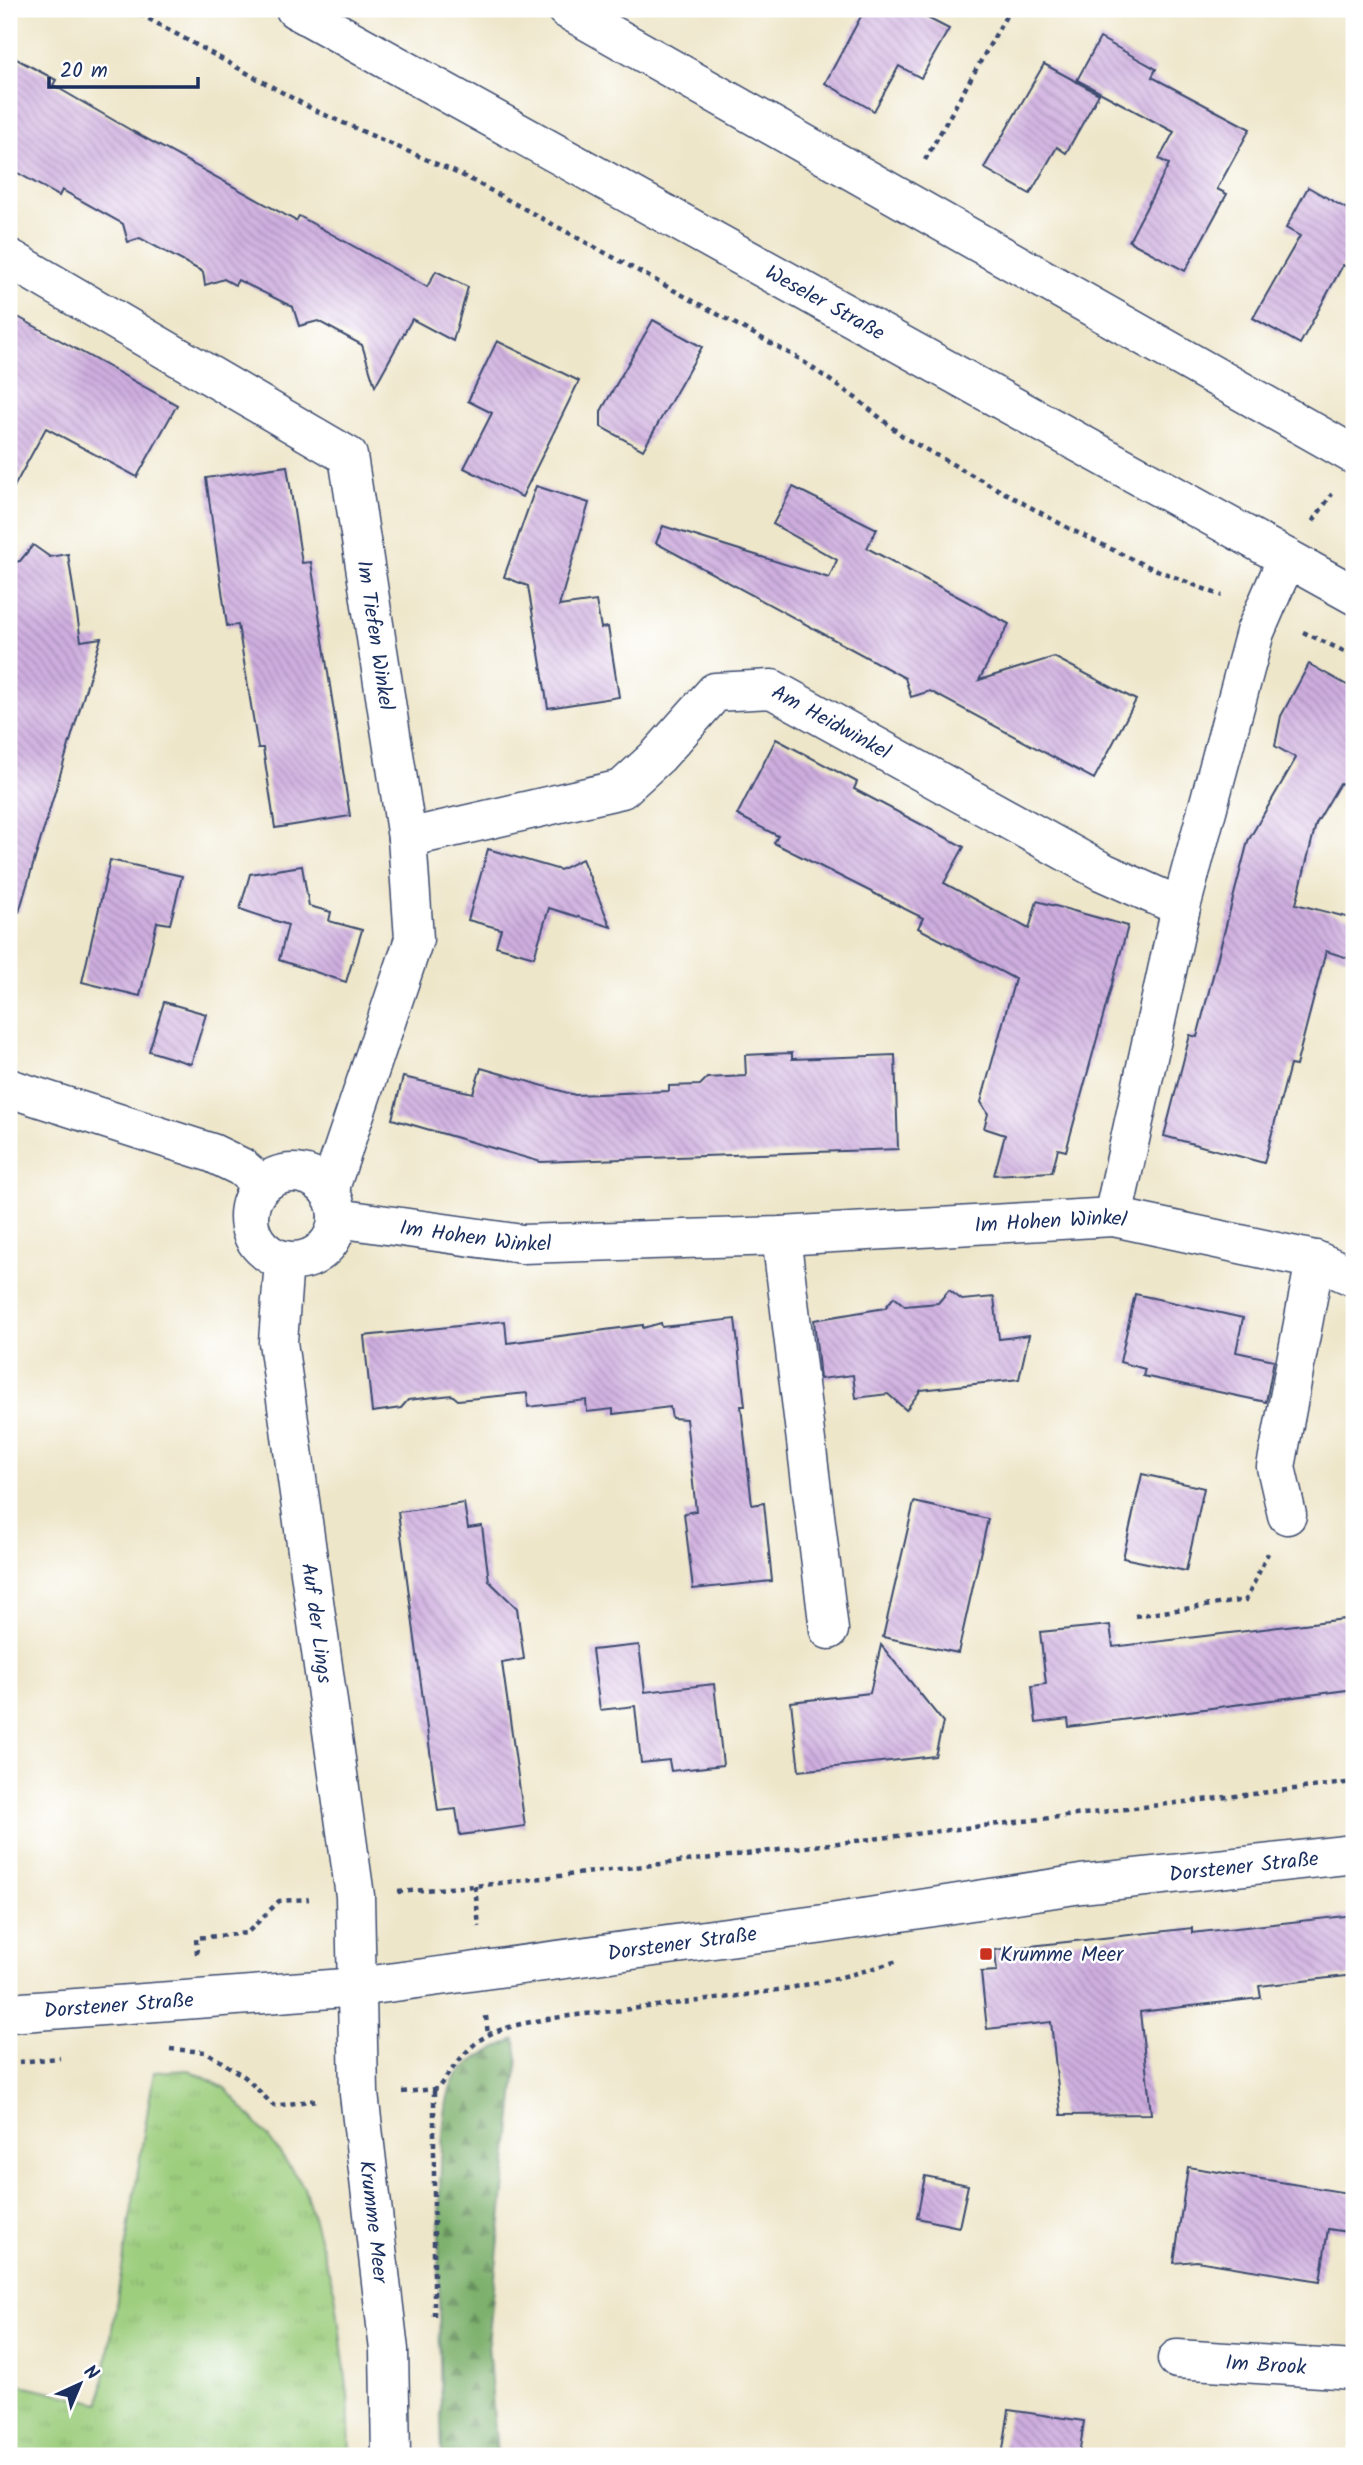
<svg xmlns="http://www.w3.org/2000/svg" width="1363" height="2465" viewBox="0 0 1363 2465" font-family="Kalam,sans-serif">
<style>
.grass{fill:url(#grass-tufts);stroke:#5c7e6e;stroke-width:2}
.forest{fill:url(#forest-firs);stroke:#4c7066;stroke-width:2}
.building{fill:url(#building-back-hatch)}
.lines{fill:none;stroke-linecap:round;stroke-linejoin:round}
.street-casing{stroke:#3b4a6e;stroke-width:41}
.secondary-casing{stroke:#3b4a6e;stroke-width:41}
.primary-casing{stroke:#3b4a6e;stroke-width:41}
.path{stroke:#3b4a6e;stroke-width:4.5;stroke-dasharray:5 5;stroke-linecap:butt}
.street{stroke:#fff;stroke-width:38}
.secondary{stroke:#fff;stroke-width:38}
.primary{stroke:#fff;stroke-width:38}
.poi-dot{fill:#c8321e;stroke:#fff;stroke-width:2.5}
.labels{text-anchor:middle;stroke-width:5;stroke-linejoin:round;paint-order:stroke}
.street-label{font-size:21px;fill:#1b2f5e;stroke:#fff}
.poi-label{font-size:21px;fill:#1b2f5e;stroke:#fff;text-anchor:start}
</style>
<defs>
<pattern id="grass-tufts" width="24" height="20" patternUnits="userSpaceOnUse" patternTransform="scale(1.75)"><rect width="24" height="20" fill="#9dce7e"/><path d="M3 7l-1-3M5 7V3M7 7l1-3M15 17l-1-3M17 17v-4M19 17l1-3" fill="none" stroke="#87b16f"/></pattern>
<pattern id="forest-firs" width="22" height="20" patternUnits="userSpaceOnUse" patternTransform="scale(1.75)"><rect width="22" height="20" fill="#7eb16d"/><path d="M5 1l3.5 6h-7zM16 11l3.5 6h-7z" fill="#66905d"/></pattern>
<pattern id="building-back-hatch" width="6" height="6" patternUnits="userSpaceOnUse" patternTransform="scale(1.75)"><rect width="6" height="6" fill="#cfaedf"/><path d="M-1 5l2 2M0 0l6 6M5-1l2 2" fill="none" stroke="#a78eb8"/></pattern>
</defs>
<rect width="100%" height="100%" fill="#fff"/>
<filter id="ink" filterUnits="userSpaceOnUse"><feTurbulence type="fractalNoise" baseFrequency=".0143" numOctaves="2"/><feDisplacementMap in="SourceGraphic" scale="14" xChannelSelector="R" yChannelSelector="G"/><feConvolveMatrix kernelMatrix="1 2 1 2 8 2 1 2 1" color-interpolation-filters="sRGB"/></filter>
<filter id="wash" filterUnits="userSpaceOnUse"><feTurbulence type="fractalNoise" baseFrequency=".00686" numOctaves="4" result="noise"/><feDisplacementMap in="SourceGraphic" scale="28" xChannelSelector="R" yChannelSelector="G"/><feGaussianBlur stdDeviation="1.57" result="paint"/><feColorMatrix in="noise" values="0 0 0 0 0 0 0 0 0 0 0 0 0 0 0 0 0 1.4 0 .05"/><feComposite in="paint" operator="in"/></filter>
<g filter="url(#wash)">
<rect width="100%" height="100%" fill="#eee6c9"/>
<!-- grass -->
<path class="grass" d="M189,2070L225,2088L269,2138L304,2187L335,2293L348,2394L350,2456H9V2382L100,2403L154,2072Z"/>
<!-- forest -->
<path class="forest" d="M515,2039L518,2058L488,2344L497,2456H442C441,2400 431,2110 454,2080C469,2059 493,2050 515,2039Z"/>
<g id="blocks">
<!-- building -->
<g class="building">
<path d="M865,9H910L949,29L921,78L899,66L874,111L825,83Z"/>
<path d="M1100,38L1156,69L1152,77L1250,129L1217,189L1227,194L1185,271L1129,241L1169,164L1159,159L1174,132L1077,80Z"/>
<path d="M9,55L56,80L53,85L134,132L296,221L299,216L427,287L436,271L468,287L453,341L412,319L375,386L362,345L318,321L299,326L293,307L238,280L235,285L224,279L205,285L203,272L140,238L128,242L123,224L62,190L59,196L9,168Z"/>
<path d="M1044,64L1099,94L1066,153L1057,147L1030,194L984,168Z"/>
<path d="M1308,187L1354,213V272L1343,265L1300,344L1253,318L1300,236L1286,228Z"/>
<path d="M9,312L177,405L137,477L46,428L9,496Z"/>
<path d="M653,320L702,347L643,450L601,427V411Z"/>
<path d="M497,341L579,381L522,497L464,468L492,413L468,401Z"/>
<path d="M287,466L302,563L311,562L350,816L275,828L263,748H258L238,625L227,626L206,478Z"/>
<path d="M536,486L589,503L559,606L596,601L601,628L608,627L619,697L548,708L528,586L504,577Z"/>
<path d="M793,487L877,529L867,548L1009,624L979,680L1054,657L1136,700L1094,779L930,691L911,697L905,678L656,543L663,526L829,578L837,560L773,524Z"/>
<path d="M33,545L50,557L68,554L81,641L101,638L19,912L9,911V563L20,561Z"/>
<path d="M1309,664L1354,689V791L1340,783L1316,824L1296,904L1354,919V960L1326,951L1296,1066L1290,1065L1264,1163L1164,1136L1190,1035L1197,1037L1248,841L1296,758L1275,746L1281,716Z"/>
<path d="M776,739L857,782L854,789L964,847L944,883L1029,929L1037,901L1128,926L1066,1151L1058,1149L1052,1172L994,1175L1005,1135L984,1128L988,1114L981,1102L1015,979L918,928L923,918L774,843L778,836L737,815Z"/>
<path d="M488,849L560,870L582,859L611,927L549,908L534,957L496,946L501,929L468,920Z"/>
<path d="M110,860L182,876L170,924L157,922L140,996L82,982Z"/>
<path d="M302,866L309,906L331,912L329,921L362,930L346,982L279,960L288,925L240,909L250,874Z"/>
<path d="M164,1002L206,1014L191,1064L149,1051Z"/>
<path d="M792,1053V1059L895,1055L898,1149L541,1162L392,1119L403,1077L473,1093L481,1068L575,1095L669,1091V1086L700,1085L707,1078L746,1076L745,1055Z"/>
<path d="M949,1290L962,1300L994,1297L999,1339L1029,1335L1019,1379L921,1390L906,1410L888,1394L856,1398L853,1375L820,1379L814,1320L885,1308L894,1297L905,1306L938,1303Z"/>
<path d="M1135,1294L1243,1318L1236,1352L1274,1360L1266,1402L1143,1376L1145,1369L1120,1362Z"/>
<path d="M735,1319L745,1406H741L752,1505L764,1503L772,1581L693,1589L684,1513L696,1511L686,1419L672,1418L670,1407L613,1414V1409L587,1412L586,1400L528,1407L527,1393L458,1400L452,1395L408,1400L401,1408L372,1412L364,1336L505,1321L507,1343L643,1325V1328L661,1323L662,1327Z"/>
<path d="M1142,1474L1204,1488L1186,1571L1123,1558Z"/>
<path d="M914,1502L988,1519L958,1653L883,1637Z"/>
<path d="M464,1503L468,1528L482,1526L489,1581L517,1608L524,1659L502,1663L525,1826L460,1835L456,1809L438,1811L398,1512Z"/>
<path d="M1354,1618V1689L1069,1727L1068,1719L1036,1723L1032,1686L1046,1684L1040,1632L1110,1625L1113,1647Z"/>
<path d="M639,1645L645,1692L714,1684L723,1765L671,1771L669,1760L641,1763L635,1706L600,1710L592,1650Z"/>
<path d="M881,1645L943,1722L935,1756L799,1771L791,1702L870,1693Z"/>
<path d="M1354,1915V1975L1259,1986L1261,1998L1140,2012L1151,2114L1061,2115L1051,2022L987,2029L981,1972L997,1971L995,1950L1192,1928V1933Z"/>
<path d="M1188,2167L1354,2194V2233L1328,2229L1320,2281L1197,2261L1174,2263Z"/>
<path d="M925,2176L968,2185L959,2227L917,2218Z"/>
<path d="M1009,2410L1084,2421L1079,2456H1002Z"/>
</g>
</g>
</g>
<g filter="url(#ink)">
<use href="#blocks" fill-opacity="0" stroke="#3b4a6e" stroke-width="2"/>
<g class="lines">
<defs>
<g id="street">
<path d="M566,9L1354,455"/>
<path id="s1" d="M9,258L348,456L407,838L414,939L329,1191"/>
<path id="s2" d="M407,838L622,789L658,756L715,692L772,689L1103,872L1181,907"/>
<path d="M9,1088L212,1153L241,1167L262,1185"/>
<circle cx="293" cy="1217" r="44"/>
<path d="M1113,1217L1181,907L1255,632L1287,558"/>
<path id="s3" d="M337,1218L522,1244L781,1236L1113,1217L1315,1260L1354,1277"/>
<path d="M781,1236L829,1630"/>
<path id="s4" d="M284,1260L278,1342L355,1896L359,2094L389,2350L391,2456"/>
<path d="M1287,1515L1276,1467L1315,1260"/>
<path id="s5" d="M1177,2359L1354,2370"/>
</g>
<g id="secondary">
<path id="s6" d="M9,2013L358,1987L824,1924L1081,1884L1354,1854"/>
</g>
<g id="primary">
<path id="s7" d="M295,9L1354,595"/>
</g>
</defs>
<!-- street casing -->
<use href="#street" class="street-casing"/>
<!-- secondary casing -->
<use href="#secondary" class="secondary-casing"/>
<!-- primary casing -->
<use href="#primary" class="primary-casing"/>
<!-- path -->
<g class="path">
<path d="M131,9L314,110L466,177L798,358L857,399L905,438L1070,529L1142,564L1222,596"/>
<path d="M925,160L1010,9"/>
<path d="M1313,521L1332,494"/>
<path d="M1303,632L1354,656"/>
<path d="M1135,1616L1246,1600L1268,1553"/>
<path d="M475,1886L479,1927"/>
<path d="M398,1892L475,1886L1354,1782"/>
<path d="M197,1954L196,1938L247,1933L279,1901L309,1899"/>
<path d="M486,2016L488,2035"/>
<path d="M170,2049L206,2052L245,2077L274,2106L317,2100"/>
<path d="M9,2063L60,2058"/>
<path d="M402,2092L437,2089C452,2070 467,2046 488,2035C522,2018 592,2014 630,2009C724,1998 806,1991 897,1961"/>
<path d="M434,2316V2089"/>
</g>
<!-- street -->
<use href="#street" class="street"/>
<!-- secondary -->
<use href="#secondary" class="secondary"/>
<!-- primary -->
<use href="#primary" class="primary"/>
</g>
</g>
<!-- markers -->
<rect class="poi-dot" x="979" y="1947" width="14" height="14" rx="3.5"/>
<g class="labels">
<!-- street labels -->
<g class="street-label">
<text dy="7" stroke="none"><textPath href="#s7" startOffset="606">Weseler Straße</textPath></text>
<text dy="7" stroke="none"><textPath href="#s1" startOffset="574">Im Tiefen Winkel</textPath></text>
<text dy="7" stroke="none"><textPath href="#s2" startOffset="480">Am Heidwinkel</textPath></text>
<text dy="7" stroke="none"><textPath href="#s3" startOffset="716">Im Hohen Winkel</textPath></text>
<text dy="7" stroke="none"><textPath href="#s3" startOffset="140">Im Hohen Winkel</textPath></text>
<text dy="7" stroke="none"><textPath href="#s4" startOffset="366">Auf der Lings</textPath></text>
<text dy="7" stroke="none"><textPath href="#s6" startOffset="1244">Dorstener Straße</textPath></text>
<text dy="7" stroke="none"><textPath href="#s6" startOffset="677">Dorstener Straße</textPath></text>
<text dy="7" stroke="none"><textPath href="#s6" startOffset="110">Dorstener Straße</textPath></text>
<text dy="7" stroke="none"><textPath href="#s4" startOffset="968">Krumme Meer</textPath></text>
<text dy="7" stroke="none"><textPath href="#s5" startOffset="89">Im Brook</textPath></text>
</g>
<!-- poi labels -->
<g class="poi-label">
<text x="1000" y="1961">Krumme Meer</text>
</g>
</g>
<!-- margin -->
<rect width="1363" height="2465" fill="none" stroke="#fff" stroke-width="35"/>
<!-- north arrow -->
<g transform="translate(80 2384) rotate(44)" stroke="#ffffff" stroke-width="5" paint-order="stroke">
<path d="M0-5L12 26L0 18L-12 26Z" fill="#1b2f5e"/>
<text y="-10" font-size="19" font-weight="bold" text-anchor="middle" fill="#1b2f5e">N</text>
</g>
<!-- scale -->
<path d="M49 77v10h149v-10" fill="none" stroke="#1b2f5e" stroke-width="3.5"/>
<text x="60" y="77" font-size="21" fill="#1b2f5e" stroke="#ffffff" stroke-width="5" paint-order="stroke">20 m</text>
</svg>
